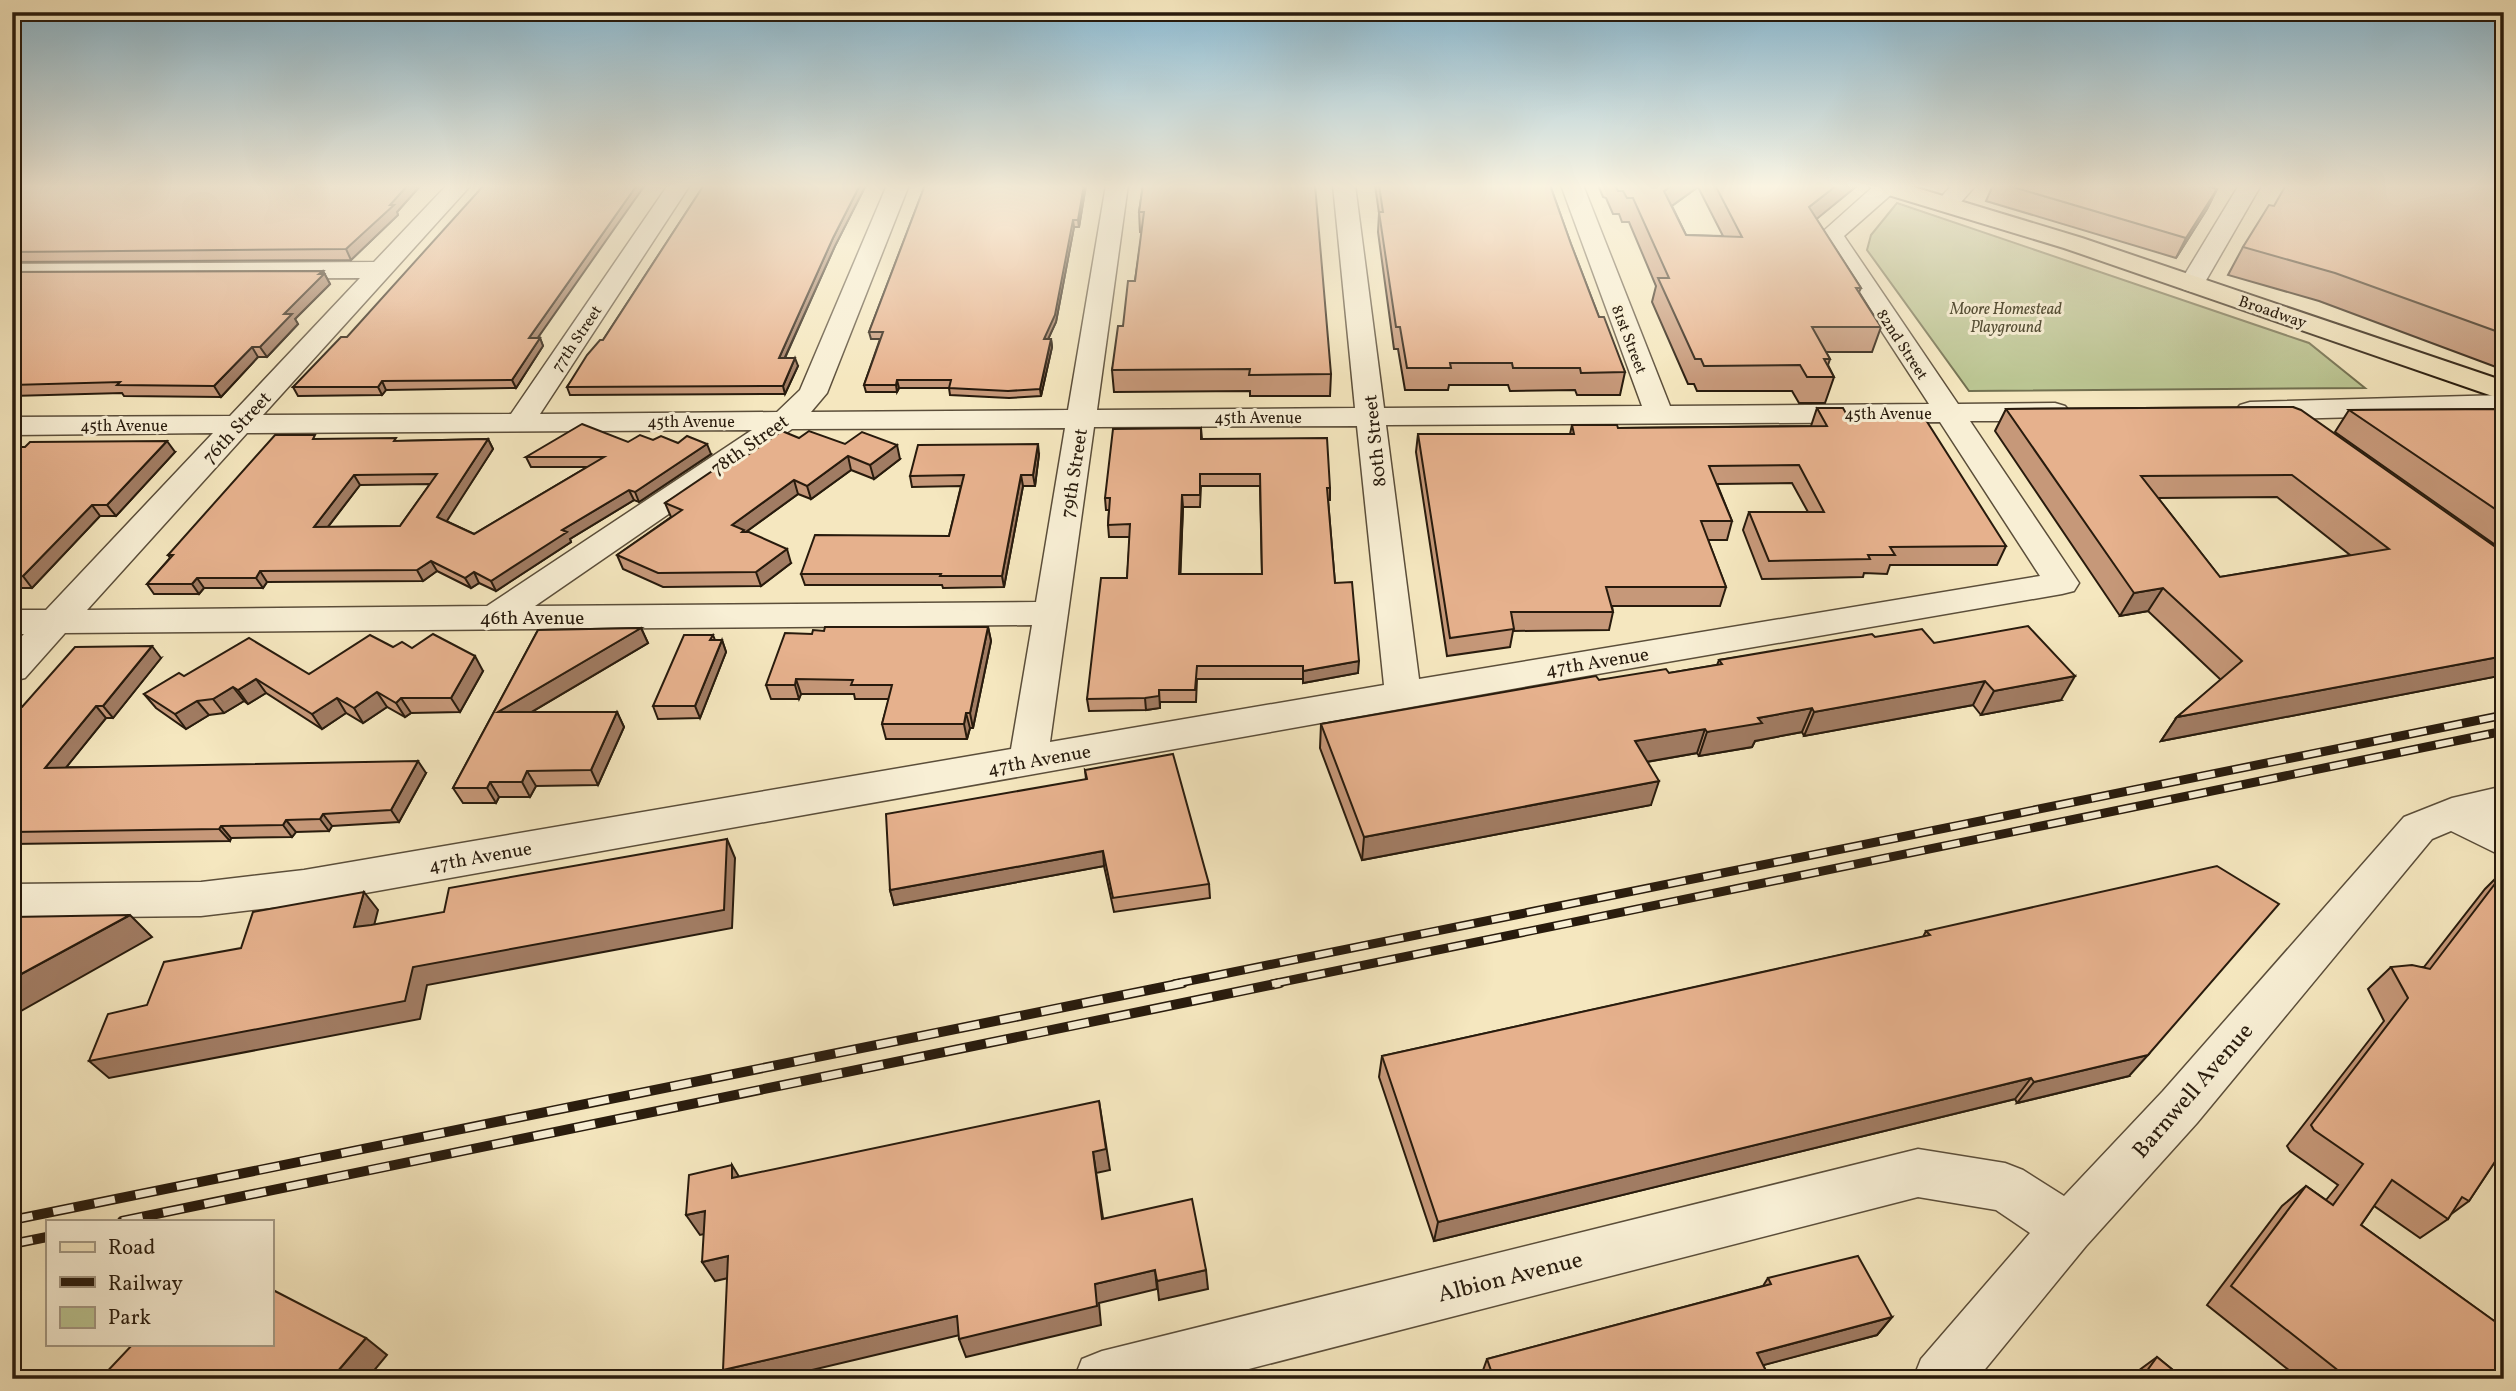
<svg xmlns="http://www.w3.org/2000/svg" width="2516" height="1391" viewBox="0 0 2516 1391" font-family="Vollkorn,serif">
<style>
.green{fill:#bbc592;stroke:#727050;stroke-width:2}
.lines{fill:none;stroke-linecap:round;stroke-linejoin:round}
.minor-casing{stroke:#5b4e3a;stroke-width:3}
.major-casing{stroke:#281b0d;stroke-width:4}
.minor{fill:#f8efd5;fill-rule:evenodd}
.major{fill:#f5e7bf;fill-rule:evenodd}
.rail-far1-casing{stroke:#281b0d;stroke-width:9}
.rail-casing{stroke:#281b0d;stroke-width:10}
.rail-far1{stroke:#f8efd5;stroke-width:6;stroke-dasharray:18;stroke-linecap:butt}
.rail{stroke:#f8efd5;stroke-width:7;stroke-dasharray:21;stroke-linecap:butt}
.wall{fill:#c69879;stroke:#281b0d;stroke-width:2;fill-rule:evenodd}
.shaded-wall{fill:#a17c63;stroke:#281b0d;stroke-width:2}
.building{fill:#e6b18d;stroke:#281b0d;stroke-width:2;fill-rule:evenodd}
.labels{text-anchor:middle;stroke-width:6;stroke-linejoin:round;paint-order:stroke}
.far-park-label{font-size:16px;font-style:italic;fill:#544e35;stroke:#f8efd5}
.far-street-label{font-size:16px;fill:#281b0d;stroke:#f8efd5}
.street-label{font-size:19px;fill:#281b0d;stroke:#f8efd5}
.near-street-label{font-size:23px;fill:#281b0d;stroke:#f8efd5}
</style>
<rect width="100%" height="100%" fill="#f5e7bf"/>
<filter id="stains"><feTurbulence type="fractalNoise" baseFrequency=".00286" numOctaves="4"/><feColorMatrix values="0 0 0 0 .2 0 0 0 0 .09 0 0 0 0 .02 0 0 0 .5 -.17"/></filter>
<radialGradient id="worn" r=".72"><stop offset=".6" stop-color="#630" stop-opacity="0"/><stop offset="1" stop-color="#630" stop-opacity=".3"/></radialGradient>
<!-- green -->
<path class="green" d="M1897,203L2309,343L2365,388L1969,391L1867,250L1871,235Z"/>
<g class="lines">
<defs>
<g id="minor">
<path d="M447,185H471L263,415L511,414L668,185H690L540,414L777,412L800,390L887,185H909L827,393L811,412L1068,410L1106,185H1128L1097,410L1355,408L1333,185H1355L1384,408L1642,406L1561,185H1583L1670,406L1929,404L1819,235L1875,185H1896L1894,192L1844,236L1958,404L2055,403L2065,406L2070,412L2065,418L2055,421H1970L2079,583L2074,591L2062,594L1534,685L304,904L201,916L12,918V884L201,882L304,870L1011,749L1032,625L65,633L25,678L12,681V646L24,634H12V610H46L213,433L12,435V417L230,416L360,278L12,280V264L374,262ZM1940,422L2040,576L1419,679L1386,425ZM1357,426L1384,685L1050,742L1094,427ZM1065,428L1036,602L535,606L792,429ZM752,430L487,606L87,610L247,433Z"/>
<path d="M1952,185H1976L1954,210H1938L1934,205Z"/>
<path d="M2239,185H2261L2201,289L2192,292L2183,289L2179,284Z"/>
<path d="M2504,395V413L2250,420L2240,417L2235,411L2240,405L2250,402Z"/>
<path d="M2504,786V816L2496,818L2504,822V857L2451,831L2432,839L2197,1123L2086,1246L1977,1379H1913L1921,1359L2030,1233L1996,1210L1918,1197L1210,1379H1074L1082,1359L1102,1351L1918,1149L2005,1163L2023,1170L2064,1196L2163,1091L2404,817L2452,798Z"/>
</g>
<path id="major" d="M1869,185H1907L2082,238L2504,381V400L2064,248L1872,190Z"/>
</defs>
<!-- minor casing -->
<use href="#minor" class="minor-casing"/>
<!-- major casing -->
<use href="#major" class="major-casing"/>
<!-- minor -->
<use href="#minor" class="minor"/>
<!-- major -->
<use href="#major" class="major"/>
<defs>
<g id="rail-far1">
<path d="M1174,984L2504,715"/>
<path d="M1272,984L2504,731"/>
</g>
<g id="rail">
<path d="M12,1220L1183,983"/>
<path d="M122,1221L1280,983"/>
<path d="M12,1244L47,1237"/>
</g>
</defs>
<!-- rail-far1 casing -->
<use href="#rail-far1" class="rail-far1-casing"/>
<!-- rail casing -->
<use href="#rail" class="rail-casing"/>
<!-- rail-far1 -->
<use href="#rail-far1" class="rail-far1"/>
<!-- rail -->
<use href="#rail" class="rail"/>
</g>
<!-- wall -->
<g class="wall">
<path d="M12,185H421L397,212L398,215L351,260L12,262Z"/>
<path d="M704,185H866L835,246L785,358L798,366L785,394L570,395L567,387L603,340Z"/>
<path d="M925,185H1086L1079,227H1074L1056,322L1048,339H1051L1052,347L1041,396L1009,398L950,395L949,388H899L897,392H866L864,385L880,339H871L869,332Z"/>
<path d="M1143,185L1331,374L1330,396H1250V391L1114,392L1112,370L1135,281L1142,232H1140L1139,212Z"/>
<path d="M1375,185H1550L1571,244L1599,317L1625,372L1620,395H1577L1575,390L1510,391L1508,385H1449L1448,390H1405L1398,349H1394L1378,232L1379,213Z"/>
<path d="M1598,185H1858L1816,219L1861,288L1859,292L1881,327L1872,352H1826L1830,359L1828,365L1834,377L1825,403H1799L1792,391H1697L1694,384H1688L1652,302L1656,286L1629,222H1622L1619,214H1613L1606,198L1603,197ZM1698,187L1723,236L1686,235L1672,206Z"/>
<path d="M1993,185H2214L2213,188L2217,189L2207,209L2176,258L1986,201Z"/>
<path d="M2504,185V370L2319,301L2228,275L2243,247L2274,206Z"/>
<path d="M323,271L330,284L295,319L298,324L267,357H258L221,397L124,396L122,393L12,396V272Z"/>
<path d="M538,338H540L543,346L516,388L386,390L382,395L298,396L293,387Z"/>
<path d="M2293,407L2504,553V675L2161,741L2177,717L2221,680L2148,611L2120,616L1995,431L2006,409ZM2277,497L2350,555L2220,577L2158,498Z"/>
<path d="M1817,408L1848,417L2006,546L1997,565H1890L1887,574L1864,573L1863,577L1762,579L1743,530L1749,512H1808L1792,483L1717,484L1732,521L1727,540H1708L1726,587L1720,606H1612L1613,612L1609,630L1513,631L1510,647L1447,656L1416,452L1418,434H1570L1572,425L1618,428L1811,426Z"/>
<path d="M2504,409V551L2335,432L2349,410Z"/>
<path d="M1201,428L1202,439L1330,488V500H1328L1335,583L1358,673L1303,683V679H1197L1196,702H1160V708L1146,710L1089,711L1087,699L1127,578L1130,537H1109L1108,525L1109,510H1106L1105,498ZM1201,486H1260L1262,574H1180L1183,507H1200Z"/>
<path d="M317,439L397,441L488,439L493,449L446,521L474,534L587,467H531L526,457L628,442L653,440L678,443L711,454L639,502L634,500L570,539L571,542L496,591L479,583L471,588L437,571L423,581L267,582L263,588H204L199,594H154L147,584L170,558L168,555ZM430,484L400,526L328,527L360,485Z"/>
<path d="M845,444L900,459L874,479L851,470L811,499L798,494L746,532L791,563L761,586L663,587L623,569L617,555L671,517L665,503L746,456Z"/>
<path d="M12,447L175,452L116,516H100L32,588H12Z"/>
<path d="M1039,454L1035,486H1023L1004,587L943,588L942,585H805L801,574L949,536L961,486L912,487L910,476Z"/>
<path d="M988,627L991,641L973,728H970L967,739H886L882,724L889,699H855L854,694H801L799,699H771L766,685L812,634Z"/>
<path d="M641,628L648,643L532,712H617L624,727L598,785L536,786L530,797H499L496,803H463L453,788L538,630Z"/>
<path d="M713,635L715,640H722L726,652L700,718L658,719L653,706Z"/>
<path d="M1875,637L1934,643L2061,700L1981,715L1973,705L1804,736L1802,732L1755,741L1752,747L1699,756L1697,753L1647,762L1651,805L1362,860L1320,748L1321,724L1599,680L1669,673L1717,665L1719,660Z"/>
<path d="M393,647L412,648L483,671L460,712L411,713L405,717L387,707L363,723L346,713L322,729L266,693L248,704L244,701L224,713L209,715L186,729L156,708L144,694L184,676L309,674Z"/>
<path d="M161,658L113,718H106L66,767L426,773L399,822L332,826L329,831L296,832L292,837L231,838L230,841L12,844V710Z"/>
<path d="M1085,770L1209,884L1210,898L1114,912L1104,866L894,905L890,890L1086,779Z"/>
<path d="M2504,870V1148L2469,1201L2450,1215L2448,1219L2420,1238L2374,1206L2361,1225L2494,1321L2504,1305V1379H2300L2207,1305L2282,1206L2306,1186L2326,1200L2338,1185L2290,1151L2287,1146L2384,1021L2368,989L2391,967H2424L2485,889Z"/>
<path d="M1926,931L2129,1076L2017,1103L2015,1099L1434,1241L1379,1077L1382,1056L1923,937Z"/>
<path d="M1768,1278L1892,1317L1877,1335L1763,1365L1770,1379H1482L1481,1376L1487,1359L1763,1286Z"/>
<path d="M2157,1357L2184,1379H2131L2134,1374Z"/>
</g>
<!-- shaded-wall -->
<g class="shaded-wall">
<path d="M408,185H421L397,212L398,215L351,260L346,249Z"/>
<path d="M637,185H645L532,346L529,338Z"/>
<path d="M860,185H866L835,246L781,366L779,358L833,238Z"/>
<path d="M1084,185H1086L1079,227L1078,220Z"/>
<path d="M1673,185H1699L1698,187L1659,215L1664,191Z"/>
<path d="M1837,185H1858L1802,231L1809,207Z"/>
<path d="M2217,189L2207,209L2176,258L2186,238Z"/>
<path d="M1073,220L1074,227L1056,322L1045,346L1044,339Z"/>
<path d="M323,271L330,284L295,319L298,324L267,357L260,347L284,314Z"/>
<path d="M540,338L543,346L516,388L512,380Z"/>
<path d="M1051,339L1052,347L1041,396L1040,389Z"/>
<path d="M252,347L258,357L221,397L214,386Z"/>
<path d="M795,358L798,366L785,394L783,386Z"/>
<path d="M897,380L899,388L897,392L896,385Z"/>
<path d="M382,381L386,390L382,395L378,387Z"/>
<path d="M488,439L493,449L443,527L437,517Z"/>
<path d="M167,441L175,452L116,516L107,505Z"/>
<path d="M707,444L711,454L639,502L635,492Z"/>
<path d="M1038,444L1039,454L1035,486L1033,475Z"/>
<path d="M897,445L900,459L874,479L870,465Z"/>
<path d="M848,456L851,470L811,499L807,486Z"/>
<path d="M354,475L360,485L320,537L314,527Z"/>
<path d="M1021,475L1023,486L1004,587L1002,576Z"/>
<path d="M794,480L798,494L743,534L732,525Z"/>
<path d="M629,490L634,500L570,539L571,542L496,591L491,581L562,530Z"/>
<path d="M1182,495L1183,507L1180,586L1179,574Z"/>
<path d="M92,505L100,516L32,588L23,576Z"/>
<path d="M787,549L791,563L761,586L756,572Z"/>
<path d="M431,561L437,571L423,581L417,570Z"/>
<path d="M260,571L267,582L263,588L256,578Z"/>
<path d="M474,572L479,583L471,588L465,578Z"/>
<path d="M197,578L204,588L199,594L192,584Z"/>
<path d="M2163,588L2148,611L2120,616L2134,593Z"/>
<path d="M988,627L991,641L973,728L970,713Z"/>
<path d="M641,628L648,643L506,727L498,712Z"/>
<path d="M722,640L726,652L700,718L695,706Z"/>
<path d="M152,646L161,658L113,718L103,706Z"/>
<path d="M475,656L483,671L460,712L451,698Z"/>
<path d="M2504,656V675L2161,741L2177,717Z"/>
<path d="M1359,661L1358,673L1303,683V671Z"/>
<path d="M2075,676L2061,700L1981,715L1994,691Z"/>
<path d="M256,679L266,693L248,704L238,690Z"/>
<path d="M796,679L801,694L799,699L795,685Z"/>
<path d="M1985,681L1973,705L1804,736L1814,712Z"/>
<path d="M233,687L244,701L224,713L213,699Z"/>
<path d="M1159,690L1160,708L1146,710L1145,698Z"/>
<path d="M377,692L387,707L363,723L354,708Z"/>
<path d="M337,698L346,713L322,729L312,714Z"/>
<path d="M401,698L411,713L405,717L396,703Z"/>
<path d="M197,701L209,715L186,729L175,714Z"/>
<path d="M96,706L106,718L56,780L45,768Z"/>
<path d="M1812,708L1802,732L1755,741L1752,747L1699,756L1707,732L1758,718Z"/>
<path d="M617,712L624,727L598,785L591,770Z"/>
<path d="M966,713L970,728L967,739L964,724Z"/>
<path d="M1705,729L1697,753L1628,765L1635,741Z"/>
<path d="M418,761L426,773L399,822L391,810Z"/>
<path d="M527,771L536,786L530,797L522,782Z"/>
<path d="M1659,781L1651,805L1362,860L1364,837Z"/>
<path d="M490,782L499,797L496,803L487,788Z"/>
<path d="M323,814L332,826L329,831L320,819Z"/>
<path d="M286,820L296,832L292,837L283,825Z"/>
<path d="M221,826L231,838L230,841L219,829Z"/>
<path d="M727,839L735,858L732,928L427,985L420,1019L109,1078L89,1061L413,967Z"/>
<path d="M1103,851L1104,866L894,905L890,890Z"/>
<path d="M364,892L378,910L369,945L354,927Z"/>
<path d="M130,915L152,937L12,1016V979Z"/>
<path d="M2148,1055L2129,1076L2017,1103L2034,1082Z"/>
<path d="M2031,1078L2015,1099L1434,1241L1438,1222Z"/>
<path d="M1099,1101L1110,1170L1096,1173L1106,1238L1093,1152Z"/>
<path d="M732,1165L744,1185L732,1178Z"/>
<path d="M705,1211L718,1231L700,1235L686,1215Z"/>
<path d="M728,1256L741,1275L715,1281L702,1262Z"/>
<path d="M1155,1270L1157,1289L1099,1303L1101,1325L966,1357L959,1339L1095,1284Z"/>
<path d="M1206,1270L1208,1289L1159,1300L1157,1281Z"/>
<path d="M957,1316L964,1334L774,1379H730L723,1370Z"/>
<path d="M1892,1317L1877,1335L1745,1370L1757,1353Z"/>
<path d="M366,1338L387,1355L367,1379H347L337,1372Z"/>
</g>
<!-- building -->
<g class="building">
<path d="M12,185H408L390,205H394L346,249L12,252Z"/>
<path d="M484,185H637L529,338H540L512,380L382,381L378,387H293L341,337H347Z"/>
<path d="M704,185H860L833,238L779,358H795L783,386L567,387L587,355L600,340H603Z"/>
<path d="M925,185H1084L1078,220H1073L1055,315L1044,339H1051L1040,389L1008,391L949,388L951,380H897L896,385H864L883,332H869Z"/>
<path d="M1143,185H1315L1331,374L1249,375L1250,369L1112,370L1118,326H1123L1128,281H1135L1144,212H1139Z"/>
<path d="M1379,185H1550L1571,244L1599,317H1604L1625,372L1581,373L1580,368H1513L1512,363H1450L1451,368H1407L1400,327H1396L1379,212H1383Z"/>
<path d="M1615,185H1673L1664,191L1686,235L1742,237L1715,185H1837L1809,207L1861,288H1856L1881,327H1812L1830,359H1824L1834,377H1807L1800,365L1704,366L1701,359H1695L1658,278H1669L1633,198H1627L1623,191H1618Z"/>
<path d="M2006,185H2211L2210,187L2217,189L2186,238Z"/>
<path d="M2286,185H2504V334L2335,273L2243,247L2269,205L2274,206Z"/>
<path d="M323,271L319,274H324L284,314H292L260,347H252L214,386L117,385L120,382L12,385V272Z"/>
<path d="M2293,407L2301,410L2504,553V656L2177,717L2242,661L2163,588L2134,593L2006,409ZM2292,475L2389,549L2220,577L2141,476Z"/>
<path d="M1817,408H1843L1848,417H1924L2006,546L1890,547L1895,555H1868L1870,559L1769,561L1749,512H1824L1799,465L1709,466L1732,521H1701L1726,587H1606L1613,612H1511L1514,629L1450,638L1418,434H1574L1572,425H1617L1618,428L1827,426Z"/>
<path d="M2504,409V515L2349,410Z"/>
<path d="M582,424L628,442L640,435L653,440L661,436L678,443L687,436L707,444L635,492L629,490L562,530L567,532L491,581L474,572L465,578L431,561L417,570L260,571L256,578H197L192,584H147L173,555H168L275,435H315L313,439L396,438L394,441L488,439L437,517L474,534L604,457H526ZM437,474L400,526L314,527L354,475Z"/>
<path d="M1201,428V439L1327,438L1330,488H1327L1335,583L1352,582L1359,661L1303,671V666H1197L1195,690H1159V696L1145,698L1087,699L1101,578H1127L1130,524L1108,525L1110,498H1105L1113,429ZM1200,474H1260L1262,574H1179L1182,495H1200Z"/>
<path d="M782,431L799,438L809,431L845,444L862,432L897,445L870,465L848,456L807,486L794,480L732,525L744,530L742,532H749L787,549L756,572L658,573L617,555L682,510L665,503L739,453L746,456Z"/>
<path d="M167,441L107,505H92L23,576L12,577V447H25L30,442Z"/>
<path d="M1038,444L1033,475H1021L1002,576H940L941,574H801L815,535L949,536L964,475L910,476L918,445Z"/>
<path d="M2028,626L2075,676L1994,691L1985,681L1814,712L1812,708L1758,718L1762,723L1707,732L1705,729L1635,741L1659,781L1364,837L1321,724L1596,676L1599,680L1666,669L1669,673L1722,664L1719,660L1872,634L1875,637L1922,629L1934,643Z"/>
<path d="M825,627H988L970,713H966L964,724H882L892,685H851L853,680L796,679L795,685H766L785,633L812,634L813,630L824,631Z"/>
<path d="M641,628L498,712H617L591,770L527,771L522,782H490L487,788H453L538,630Z"/>
<path d="M433,634L475,656L451,698H401L396,703L377,692L354,708L337,698L312,714L256,679L238,690L233,687L213,699L197,701L175,714L144,694L179,673L184,676L249,638L309,674L370,635L393,647L402,642L412,648Z"/>
<path d="M684,635H713L710,640H722L695,706H653Z"/>
<path d="M152,646L103,706H96L45,768L418,761L391,810L323,814L320,819L286,820L283,825L221,826L219,829L12,832V710L15,707H22L75,647Z"/>
<path d="M1173,754L1209,884L1113,898L1103,851L890,890L886,814L1087,779L1085,770Z"/>
<path d="M727,839L724,910L413,967L405,1001L89,1061L108,1014L147,1005L164,962L241,948L253,912L364,892L354,927L371,925L444,912L449,888Z"/>
<path d="M2217,866L2279,904L2148,1055L2034,1082L2031,1078L1438,1222L1382,1056L1930,935L1926,931Z"/>
<path d="M2504,872V1148L2469,1201L2462,1197L2448,1219L2392,1180L2361,1225L2504,1328V1379H2349L2231,1286L2306,1186L2333,1205L2363,1164L2314,1130L2311,1125L2408,998L2391,967L2412,965L2430,969Z"/>
<path d="M130,915L12,979V917Z"/>
<path d="M1099,1101L1106,1149L1093,1152L1102,1219L1192,1199L1206,1270L1157,1281L1155,1270L1095,1284L1097,1306L959,1339L957,1316L723,1370L728,1256L702,1262L705,1211L686,1215L689,1175L732,1165V1178Z"/>
<path d="M1858,1256L1892,1317L1757,1353L1770,1379H1494L1487,1359L1771,1284L1768,1278Z"/>
<path d="M271,1289L366,1338L337,1372L350,1379H100L133,1344H271Z"/>
<path d="M2157,1357L2184,1379H2141Z"/>
</g>
<!-- sky -->
<linearGradient id="sky" x2="0" y2="1"><stop stop-color="#89b9d2"/><stop offset="0.49" stop-color="#faf4e2"/><stop offset="1" stop-color="#faf4e2" stop-opacity="0"/></linearGradient>
<rect width="2516" height="380" fill="url(#sky)"/>
<g class="labels">
<!-- far-park labels -->
<g class="far-park-label">
<text x="2006" y="314">Moore Homestead<tspan x="2006" dy="18">Playground</tspan></text>
</g>
<!-- far-street labels -->
<g class="far-street-label">
<text transform="translate(2273 311) rotate(19)" y="6">Broadway</text>
<text transform="translate(576 338) rotate(-56)" y="6">77th Street</text>
<text transform="translate(1630 339) rotate(69)" y="6">81st Street</text>
<text transform="translate(1903 344) rotate(57)" y="6">82nd Street</text>
<text x="1888" y="419">45th Avenue</text>
<text x="1258" y="423">45th Avenue</text>
<text x="691" y="427">45th Avenue</text>
<text x="124" y="431">45th Avenue</text>
</g>
<!-- street labels -->
<g class="street-label">
<text transform="translate(236 427) rotate(-47)" y="7">76th Street</text>
<text transform="translate(1374 441) rotate(-96)" y="7">80th Street</text>
<text transform="translate(749 444) rotate(-35)" y="7">78th Street</text>
<text transform="translate(1073 473) rotate(-81)" y="7">79th Street</text>
<text x="532" y="624">46th Avenue</text>
<text transform="translate(1597 661) rotate(-9)" y="7">47th Avenue</text>
<text transform="translate(1039 759) rotate(-10)" y="7">47th Avenue</text>
<text transform="translate(480 856) rotate(-10)" y="7">47th Avenue</text>
</g>
<!-- near-street labels -->
<g class="near-street-label">
<text transform="translate(2192 1090) rotate(-49)" y="8">Barnwell Avenue</text>
<text transform="translate(1510 1276) rotate(-14)" y="8">Albion Avenue</text>
</g>
</g>
<!-- margin -->
<rect width="2516" height="1391" fill="none" stroke="#f5e7bf" stroke-width="42"/>
<rect x="14" y="14" width="2488" height="1363" fill="none" stroke="#281b0d" stroke-width="3.5"/>
<rect x="21" y="21" width="2474" height="1349" fill="none" stroke="#281b0d" stroke-width="2"/>
<!-- legend -->
<rect x="46" y="1220" width="228" height="126" fill="#f8efd5" stroke="#a59a85" stroke-width="2"/>
<rect x="60" y="1242" width="35" height="10" fill="#f5e7bf" stroke="#a59a85" stroke-width="2"/>
<text x="108" y="1254" font-size="21" fill="#281b0d">Road</text>
<rect x="60" y="1277" width="35" height="10" fill="#281b0d" stroke="#a59a85" stroke-width="2"/>
<text x="108" y="1290" font-size="21" fill="#281b0d">Railway</text>
<rect x="60" y="1307" width="35" height="21" fill="#bbc592" stroke="#a59a85" stroke-width="2"/>
<text x="108" y="1324" font-size="21" fill="#281b0d">Park</text>
<rect width="100%" height="100%" filter="url(#stains)"/>
<rect width="100%" height="100%" fill="url(#worn)"/>
</svg>
